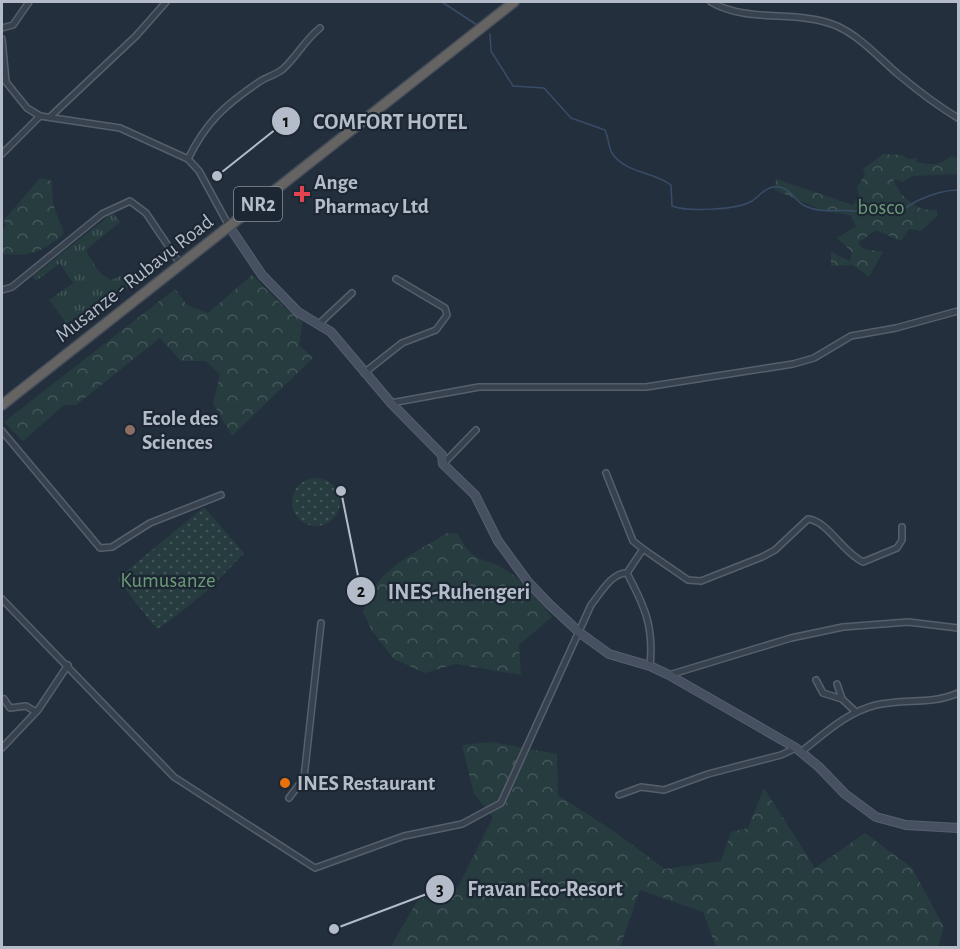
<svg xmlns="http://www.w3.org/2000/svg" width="960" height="949" viewBox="0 0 960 949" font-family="'Alegreya Sans',sans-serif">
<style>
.grass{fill:url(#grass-tufts)}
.forest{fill:url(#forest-crowns)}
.park{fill:url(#park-dots)}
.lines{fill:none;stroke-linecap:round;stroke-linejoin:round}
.stream{stroke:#394c67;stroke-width:1.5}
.minor-casing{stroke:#565f6c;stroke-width:8}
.secondary-casing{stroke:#565f6c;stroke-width:10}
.trunk-casing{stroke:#434c59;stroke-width:12}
.minor{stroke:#38414e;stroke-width:5}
.secondary{stroke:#465061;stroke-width:8}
.trunk{stroke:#656462;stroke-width:9}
.health-dot{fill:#e0444e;stroke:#1d2633;stroke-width:2}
.education-dot{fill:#8d6e63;stroke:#1d2633;stroke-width:2}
.food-dot{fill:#e8710a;stroke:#1d2633;stroke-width:2}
.labels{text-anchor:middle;stroke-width:4.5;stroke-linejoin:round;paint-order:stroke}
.shield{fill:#1d2633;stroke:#878f9c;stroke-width:1.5}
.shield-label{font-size:20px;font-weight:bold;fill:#b4bcc9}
.poi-label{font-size:21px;font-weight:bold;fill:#b4bcc9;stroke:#1d2633;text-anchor:start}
.park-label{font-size:21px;fill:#6b9a76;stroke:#1d2633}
.street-label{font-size:21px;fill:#b4bcc9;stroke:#1d2633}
.leader{fill:none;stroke:#b4bcc9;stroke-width:2}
.callout-dot{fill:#b4bcc9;stroke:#1d2633;stroke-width:2}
.mark-label{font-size:18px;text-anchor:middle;font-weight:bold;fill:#111}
.callout-label{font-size:22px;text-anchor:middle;font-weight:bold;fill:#b4bcc9;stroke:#1d2633;stroke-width:4.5;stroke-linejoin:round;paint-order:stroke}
</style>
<defs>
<pattern id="grass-tufts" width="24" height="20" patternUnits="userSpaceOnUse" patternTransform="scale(1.5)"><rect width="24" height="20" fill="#263c3f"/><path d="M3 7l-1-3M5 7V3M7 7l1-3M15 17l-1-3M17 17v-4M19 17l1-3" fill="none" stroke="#435659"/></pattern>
<pattern id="forest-crowns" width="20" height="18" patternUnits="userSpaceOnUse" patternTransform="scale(1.5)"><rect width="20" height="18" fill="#263c3f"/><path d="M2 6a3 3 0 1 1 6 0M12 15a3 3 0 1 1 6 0" fill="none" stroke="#435659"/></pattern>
<pattern id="park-dots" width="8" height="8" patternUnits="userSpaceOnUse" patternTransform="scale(1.5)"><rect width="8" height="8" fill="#263c3f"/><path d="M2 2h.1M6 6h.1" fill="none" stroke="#435659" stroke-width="1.8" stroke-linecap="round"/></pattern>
</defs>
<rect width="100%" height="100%" fill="#242f3e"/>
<!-- grass -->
<path class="grass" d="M113,213L120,222L86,250C93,263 98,274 111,280L128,273H147L72,331L49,300L73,283L60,263L36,281L33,276Z"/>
<!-- forest -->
<g class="forest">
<path d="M883,154L903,155L908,159L917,158L916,162C930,165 940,166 951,156L958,158V174L913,176L903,182L893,179C900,197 917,212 937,210V216L921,231L909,229L901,241L876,230L858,243L864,249L883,252L869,277L853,265L831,266V252L850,261L852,252L837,238L856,226L850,215L824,211L775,190L776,179L853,205L859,196L857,187L865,175L863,169Z"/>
<path d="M40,178L52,181L53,204L64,233C44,252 29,257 2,254V231L6,227L4,220Z"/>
<path d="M252,275L284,307L303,319L299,345L313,358L232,436L213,403L220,375L206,361H181L160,338L76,405H64L23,441L4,422L175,289L187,305L208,313Z"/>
<path d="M447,533L458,534C475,568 484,554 509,572C527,584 539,601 552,617L519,645L521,675L456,664L425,673L394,659L372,631L363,612C375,569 412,555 447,533Z"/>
<path d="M491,742L557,754L558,795L615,832L665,869L721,861L731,832L748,828L764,788L815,868L865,833L912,868L944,927L938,947H716L703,912L640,890L620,947L390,948L417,901L458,887L493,817L474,794L462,745Z"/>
</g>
<!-- park -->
<g class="park">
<circle cx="316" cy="502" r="24"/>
<path d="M204,507L244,553C217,582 190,608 157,629L117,579Z"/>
</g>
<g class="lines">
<!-- stream -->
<g class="stream">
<path d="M442,2L477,25"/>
<path d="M490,34L491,51L513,86L544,88L571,118L605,130C609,138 608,147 612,153C626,174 653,171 671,185L672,206C687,212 737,210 752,201C761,195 766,185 780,187C791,189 795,201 805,206C822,214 836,209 854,211C867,212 878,216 891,214C903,212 908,205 919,200C930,195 946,190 958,190"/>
</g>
<defs>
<g id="minor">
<path d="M711,2C749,24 797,9 837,26C861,37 879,58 899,75C917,90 938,106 958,118"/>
<path d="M2,28L13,25L29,2"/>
<path d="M2,39L6,81"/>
<path d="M2,77L27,108L40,116L120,128L188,159L199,171L229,226"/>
<path d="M50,117L136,36L166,2"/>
<path d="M2,154L40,116"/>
<path d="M188,159C206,122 225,105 259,82C266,77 276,75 283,69C297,56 305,40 320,28"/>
<path d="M2,290L12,287L102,214L130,201L146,213L181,265"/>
<path d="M319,324L352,293"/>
<path d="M364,373L402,343L436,330L447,315L445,308L396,279"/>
<path d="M391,403L479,387H646L793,364L814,358L851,336L896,328L958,311"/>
<path d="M2,431L100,548L112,547L150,523L221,495"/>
<path d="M443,464L476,430"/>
<path d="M606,473L633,541L643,549L627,573C645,607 654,627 650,666"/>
<path d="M643,549L688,580L701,581L762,557L775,550L808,519C828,521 842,552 863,562L897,548L902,540V527"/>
<path d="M2,599L174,777L315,868L404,836L462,824L501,803L591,605C600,594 612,572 627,573"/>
<path d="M669,675L791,638L843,627L908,622L958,628"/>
<path d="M816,680L823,693L842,699"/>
<path d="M837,684L842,699L856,712"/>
<path d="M4,699L10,708L26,706L36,712"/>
<path d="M2,748L38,710L68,665"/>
<path d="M801,752C824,734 847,712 876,705C904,698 932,705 958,693"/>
<path d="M619,795L641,787L664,790L708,774L781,755L796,748"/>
<path d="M289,798L304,778L321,623"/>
</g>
<path id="secondary" d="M229,226L262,275L298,312L331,332L391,403L442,455L443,464L475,495L498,541L528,582L549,604L580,633L609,654L650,666L669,675L796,748L819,767L845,794L876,817L906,825L958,828"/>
<path id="trunk" d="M2,405L514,2"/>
</defs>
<!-- minor casing -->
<use href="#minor" class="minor-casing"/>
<!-- secondary casing -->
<use href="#secondary" class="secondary-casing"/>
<!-- trunk casing -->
<use href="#trunk" class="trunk-casing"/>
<!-- minor -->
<use href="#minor" class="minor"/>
<!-- secondary -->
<use href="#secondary" class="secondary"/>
<!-- trunk -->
<use href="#trunk" class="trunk"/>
</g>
<!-- markers -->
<path class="health-dot" d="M299 185h6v6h6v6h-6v6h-6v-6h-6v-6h6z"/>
<circle class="education-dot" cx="130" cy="430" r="6"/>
<circle class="food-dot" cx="285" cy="783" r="6"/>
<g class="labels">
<!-- shield labels -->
<rect class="shield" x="234" y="187" width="48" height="34" rx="4.5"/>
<g class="shield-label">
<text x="258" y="211">NR2</text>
</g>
<!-- poi labels -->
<g class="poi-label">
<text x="314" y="189">Ange<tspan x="314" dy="24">Pharmacy Ltd</tspan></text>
<text x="142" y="425">Ecole des<tspan x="142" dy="24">Sciences</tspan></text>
<text x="297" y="790">INES Restaurant</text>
</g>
<!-- park labels -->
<g class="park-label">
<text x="881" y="214">bosco</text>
<text x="168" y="587">Kumusanze</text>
</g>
<!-- street labels -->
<g class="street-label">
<text transform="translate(134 278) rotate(-38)" y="7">Musanze - Rubavu Road</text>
</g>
</g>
<!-- callouts -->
<path class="leader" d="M217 176L286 121M341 491L361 591M334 929L440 889"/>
<g class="callout-dot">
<circle cx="217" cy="176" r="6"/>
<circle cx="341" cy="491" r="6"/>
<circle cx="334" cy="929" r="6"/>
<circle cx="286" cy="121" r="15"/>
<circle cx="361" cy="591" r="15"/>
<circle cx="440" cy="889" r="15"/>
</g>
<g class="mark-label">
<text x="286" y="127">1</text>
<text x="361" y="597">2</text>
<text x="440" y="895">3</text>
</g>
<g class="callout-label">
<text x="390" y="129">COMFORT HOTEL</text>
<text x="459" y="599">INES-Ruhengeri</text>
<text x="545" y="896">Fravan Eco-Resort</text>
</g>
<!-- border -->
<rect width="960" height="949" fill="none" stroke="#b4bcc9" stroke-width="6"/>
</svg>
